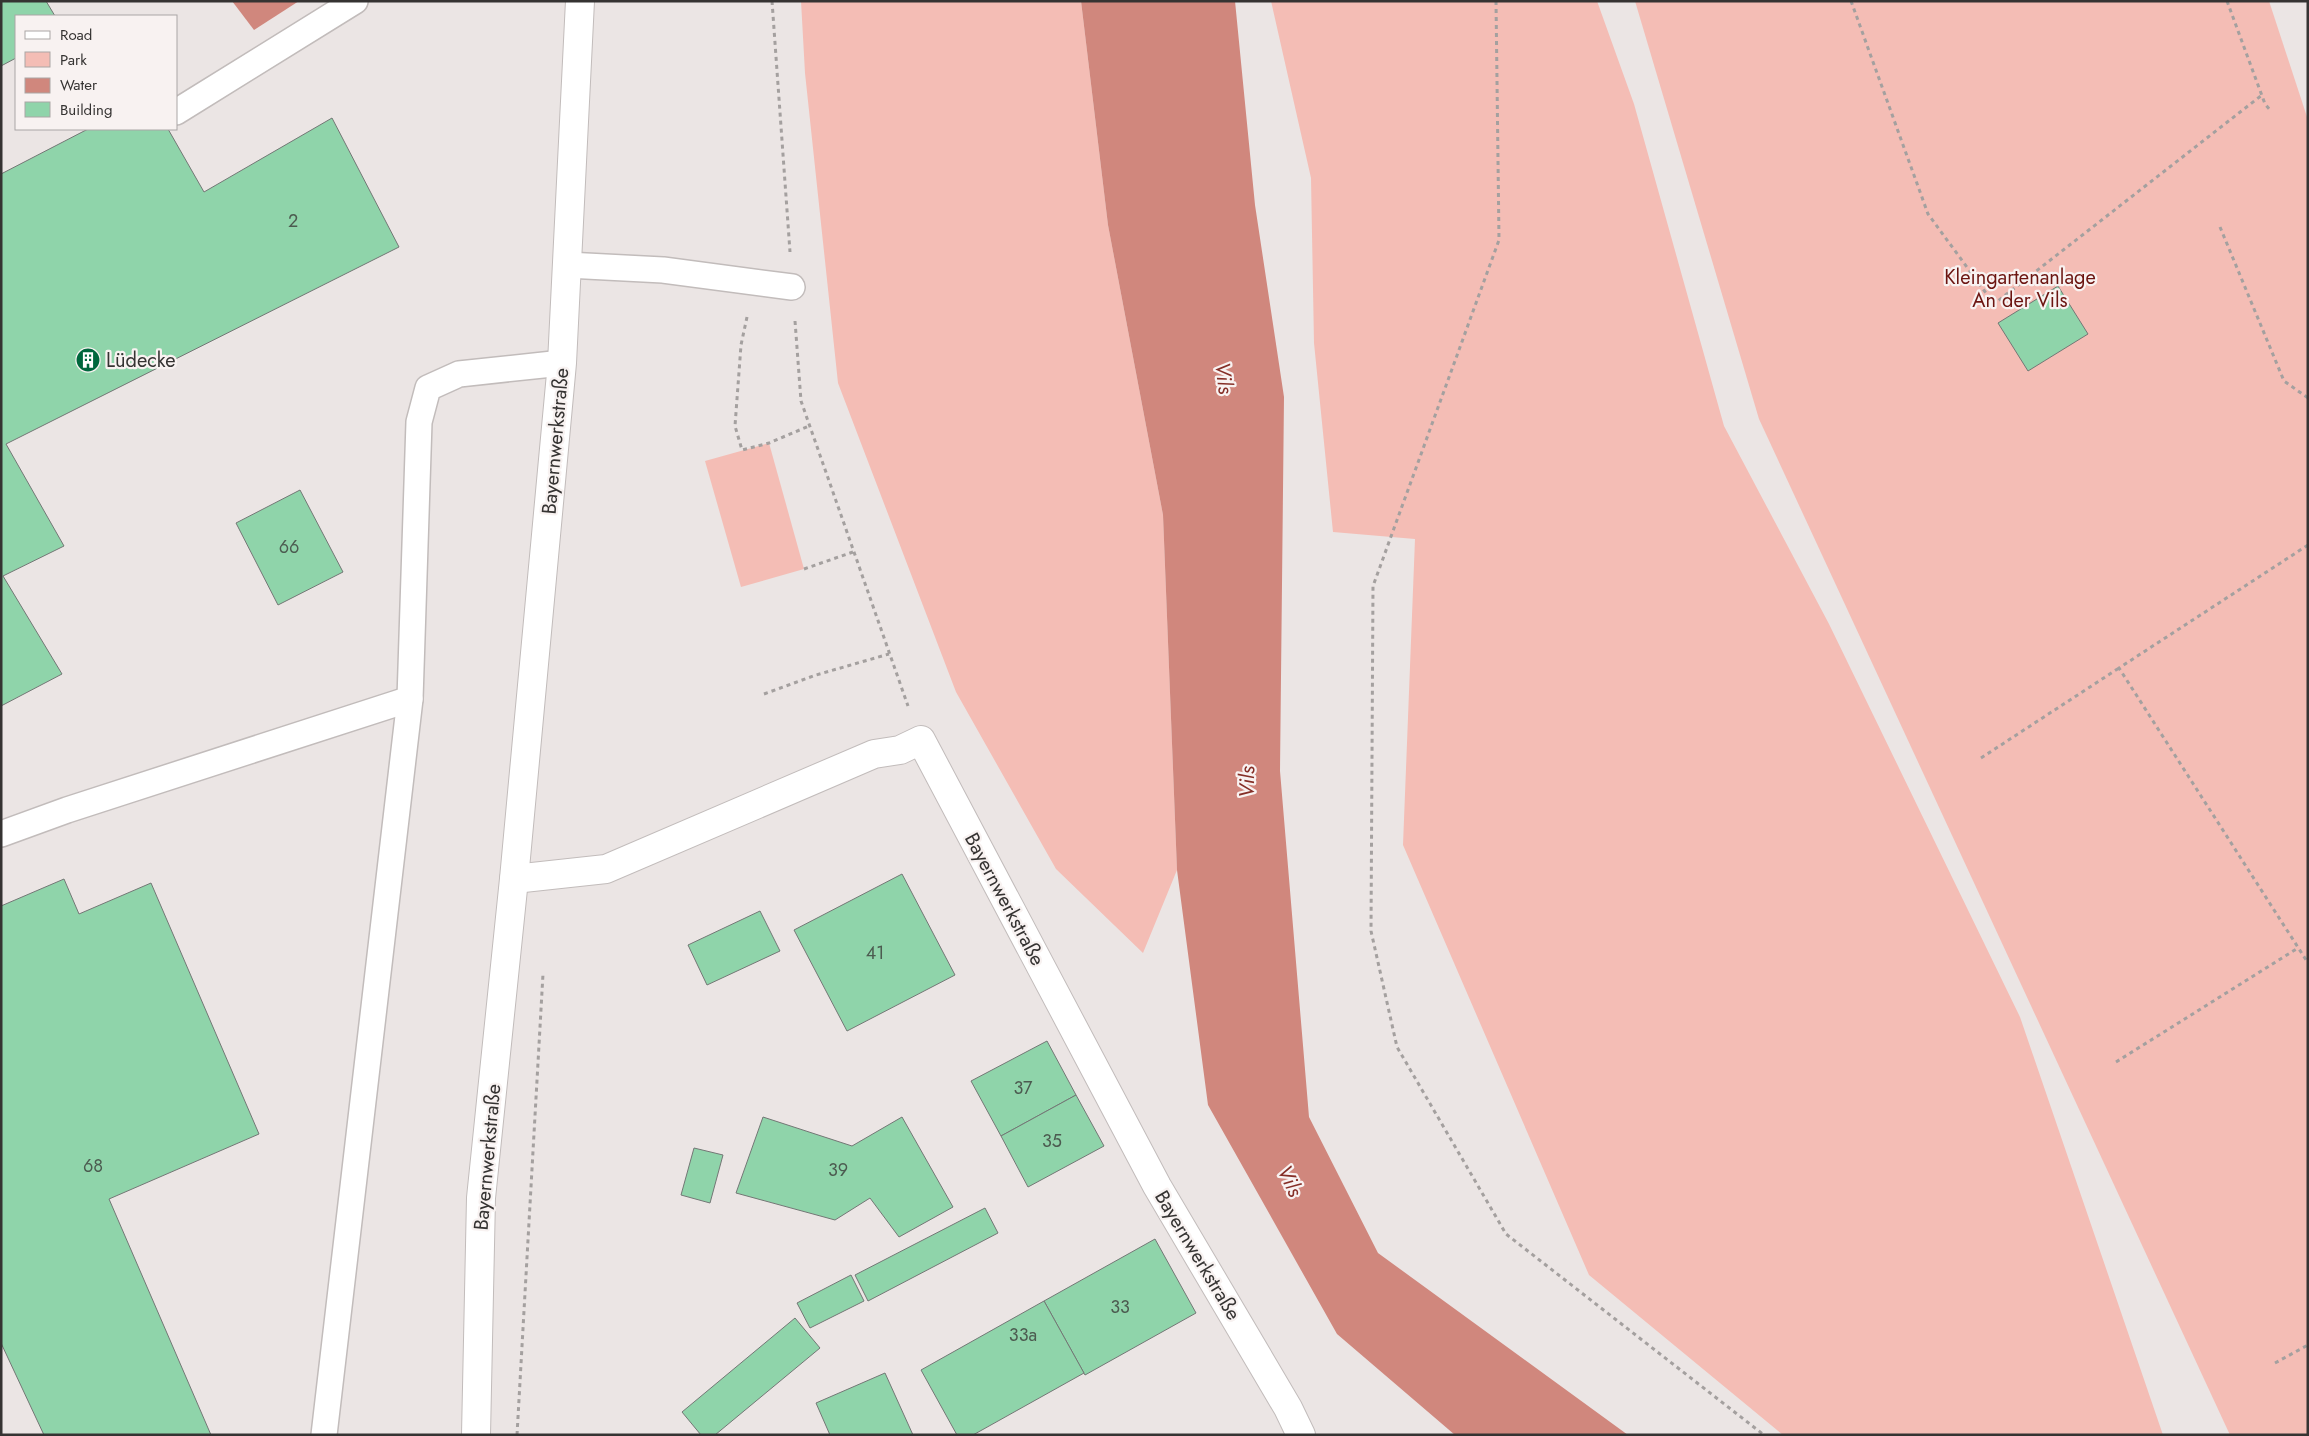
<svg xmlns="http://www.w3.org/2000/svg" width="2309" height="1436" viewBox="0 0 2309 1436" font-family="Jost,sans-serif">
<style>
.green{fill:#f4bdb5}
.water{fill:#d0877d}
.building{fill:#8fd4aa;stroke:#737775}
.lines{fill:none;stroke-linecap:round;stroke-linejoin:round}
.lane-casing{stroke:#c2bcbb;stroke-width:28}
.street-casing{stroke:#c2bcbb;stroke-width:30}
.secondary-casing{stroke:#c2bcbb;stroke-width:30}
.path{stroke:#a4a09f;stroke-width:3;stroke-dasharray:4 4;stroke-linecap:butt}
.lane{stroke:#fff;stroke-width:25}
.street{stroke:#fff;stroke-width:28}
.secondary{stroke:#fff;stroke-width:28}
.labels{text-anchor:middle;stroke-width:4.5;stroke-linejoin:round;paint-order:stroke}
.number-label{font-size:18px;fill:#4c5b50}
.park-label{font-size:20px;fill:#6c1511;stroke:#f8f2f1}
.poi-label{font-size:20px;fill:#353332;stroke:#f8f2f1;text-anchor:start}
.street-label{font-size:20px;fill:#353332;stroke:#f8f2f1}
.water-label{font-size:21px;font-style:italic;fill:#852e26;stroke:#f8f2f1}
</style>
<rect width="100%" height="100%" fill="#ebe5e4"/>
<!-- green -->
<g class="green">
<path d="M801,1H1081L1108,225L1163,515L1177,870L1143,953L1056,869L956,692L838,383L805,73Z"/>
<path d="M1271,1H1597L1634,104L1724,426L1829,624L2020,1017L2163,1435H1783L1589,1275L1403,845L1415,539L1333,532L1314,343L1311,178Z"/>
<path d="M1635,1H2269L2308,120V1435H2230L1759,419Z"/>
<path d="M769,443L804,569L741,587L705,461Z"/>
</g>
<!-- water -->
<g class="water">
<path d="M232,1H299L254,30Z"/>
<path d="M1081,1H1235L1255,205L1284,397L1280,771L1309,1117L1378,1253L1628,1435H1455L1337,1334L1208,1105L1177,870L1163,515L1108,225Z"/>
</g>
<!-- building -->
<g class="building">
<path d="M1,1H46L55,16H16V58L1,66Z"/>
<path d="M332,118L399,247L6,444L64,546L3,576L62,674L1,706V174L88,129H168L204,192Z"/>
<path d="M2058,286L2088,334L2028,371L1998,323Z"/>
<path d="M300,490L343,572L278,605L236,523Z"/>
<path d="M902,874L955,975L847,1031L794,930Z"/>
<path d="M64,879L79,914L151,883L259,1134L109,1199L211,1435H44L1,1343V906Z"/>
<path d="M760,911L780,951L707,985L688,945Z"/>
<path d="M1047,1041L1076,1095L1001,1136L971,1081Z"/>
<path d="M1076,1095L1104,1146L1028,1187L1001,1136Z"/>
<path d="M763,1117L852,1146L902,1117L953,1207L899,1237L870,1198L835,1220L736,1193Z"/>
<path d="M694,1148L723,1155L710,1203L681,1195Z"/>
<path d="M985,1208L998,1233L868,1301L855,1275Z"/>
<path d="M1155,1239L1196,1313L1085,1375L1044,1301Z"/>
<path d="M851,1275L864,1301L810,1328L797,1303Z"/>
<path d="M1044,1301L1084,1373L973,1435H957L921,1370Z"/>
<path d="M795,1318L820,1348L715,1435H701L682,1412Z"/>
<path d="M885,1373L913,1435H830L816,1403Z"/>
</g>
<g class="lines">
<defs>
<g id="lane">
<path d="M176,112L355,1"/>
<path d="M567,265L663,270L792,287"/>
<path d="M1,834L67,810L410,699"/>
<path d="M324,1435L410,699L419,422L428,388L459,374L562,363"/>
</g>
<path id="street" d="M514,879L606,869L874,754L900,750L921,740L1157,1186L1288,1408L1301,1435"/>
<path id="secondary" d="M476,1435L481,1198L514,879L562,363L580,1"/>
</defs>
<!-- lane casing -->
<use href="#lane" class="lane-casing"/>
<!-- street casing -->
<use href="#street" class="street-casing"/>
<!-- secondary casing -->
<use href="#secondary" class="secondary-casing"/>
<!-- path -->
<g class="path">
<path d="M772,1L790,252"/>
<path d="M1496,1L1499,240L1373,586L1371,931L1397,1047L1506,1234L1764,1435"/>
<path d="M1851,1L1928,214L1994,304L2262,95"/>
<path d="M2227,1L2265,104L2271,111"/>
<path d="M2220,227L2284,381L2308,398"/>
<path d="M747,317L741,345L735,426L742,450L769,443L809,426"/>
<path d="M795,321L801,401L908,706"/>
<path d="M2308,545L2119,668L2308,963"/>
<path d="M804,569L853,552"/>
<path d="M764,694L816,675L889,654"/>
<path d="M1981,758L2119,668"/>
<path d="M2116,1062L2298,948"/>
<path d="M2275,1363L2308,1345"/>
<path d="M517,1435L543,974"/>
</g>
<!-- lane -->
<use href="#lane" class="lane"/>
<!-- street -->
<use href="#street" class="street"/>
<!-- secondary -->
<use href="#secondary" class="secondary"/>
</g>
<!-- icons -->
<defs>
<symbol id="building-disc" viewBox="-11 -11 22 22"><circle r="9.5" fill="#00673d" stroke="#f8f2f1"/><path d="M-4-6H4V6H1V3H-1V6H-4ZM-2.5-4.3h1.7v1.8h-1.7ZM.8-4.3h1.7v1.8H.8ZM-2.5-1h1.7V.8h-1.7ZM.8-1h1.7V.8H.8Z" fill="#fff"/></symbol>
</defs>
<g fill-rule="evenodd">
<use href="#building-disc" x="74" y="346" width="28" height="28"/>
</g>
<g class="labels">
<!-- number labels -->
<g class="number-label">
<text x="293" y="227">2</text>
<text x="289" y="553">66</text>
<text x="875" y="959">41</text>
<text x="1023" y="1094">37</text>
<text x="1052" y="1147">35</text>
<text x="93" y="1172">68</text>
<text x="838" y="1176">39</text>
<text x="1120" y="1313">33</text>
<text x="1023" y="1341">33a</text>
</g>
<!-- park labels -->
<g class="park-label">
<text x="2020" y="284">Kleingartenanlage<tspan x="2020" dy="23">An der Vils</tspan></text>
</g>
<!-- poi labels -->
<g class="poi-label">
<text x="106" y="367">Lüdecke</text>
</g>
<!-- street labels -->
<g class="street-label">
<text transform="translate(555 441) rotate(-85)" y="7">Bayernwerkstraße</text>
<text transform="translate(1005 899) rotate(62)" y="7">Bayernwerkstraße</text>
<text transform="translate(487 1157) rotate(-85)" y="7">Bayernwerkstraße</text>
<text transform="translate(1198 1255) rotate(59)" y="7">Bayernwerkstraße</text>
</g>
<!-- water labels -->
<g class="water-label">
<text transform="translate(1224 378) rotate(83)" y="7">Vils</text>
<text transform="translate(1247 782) rotate(-89)" y="7">Vils</text>
<text transform="translate(1290 1181) rotate(65)" y="7">Vils</text>
</g>
</g>
<!-- border -->
<rect width="2309" height="1436" fill="none" stroke="#353332" stroke-width="5"/>
<!-- legend -->
<rect x="15" y="15" width="162" height="115" fill="#f8f2f1" stroke="#aaa6a5"/>
<rect x="25" y="31" width="25" height="8" fill="#ffffff" stroke="#aaa6a5"/>
<text x="60" y="40" font-size="15" fill="#353332">Road</text>
<rect x="25" y="52" width="25" height="15" fill="#f4bdb5" stroke="#aaa6a5"/>
<text x="60" y="65" font-size="15" fill="#353332">Park</text>
<rect x="25" y="78" width="25" height="15" fill="#d0877d" stroke="#aaa6a5"/>
<text x="60" y="90" font-size="15" fill="#353332">Water</text>
<rect x="25" y="102" width="25" height="15" fill="#8fd4aa" stroke="#aaa6a5"/>
<text x="60" y="115" font-size="15" fill="#353332">Building</text>
</svg>
